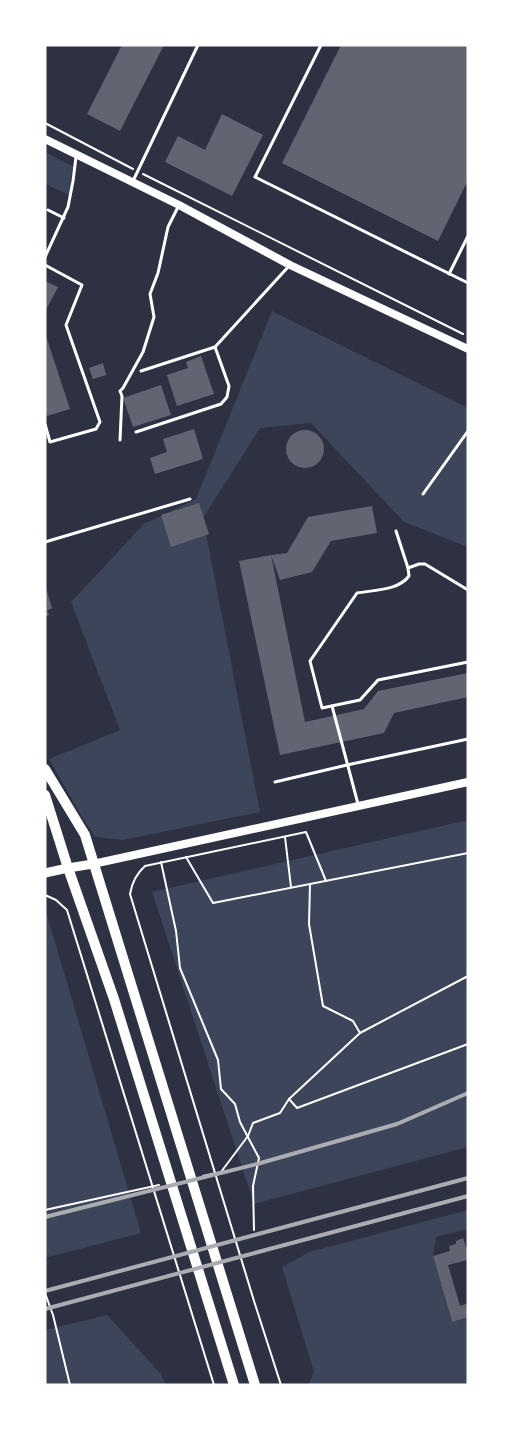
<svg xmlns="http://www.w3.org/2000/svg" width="513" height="1430" viewBox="0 0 513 1430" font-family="Helvetica,sans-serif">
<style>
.green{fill:#3c4559}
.building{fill:#626471}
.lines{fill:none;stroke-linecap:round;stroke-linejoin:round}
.path{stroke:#fff;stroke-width:2}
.service{stroke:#fff;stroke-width:3}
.tertiary{stroke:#fff;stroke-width:8}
.secondary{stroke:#fff;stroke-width:9}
.primary{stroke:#fff;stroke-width:10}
.rail{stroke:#abadb3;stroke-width:4}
</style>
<rect width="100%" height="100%" fill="#2d3142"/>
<!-- green -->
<g class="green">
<path d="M45,152L74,167L72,171L69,195L45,184Z"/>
<path d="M272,311L468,408V547L404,522L311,423L260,428L203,518L260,812L123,840L95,837L82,817L49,759L120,730L71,602L144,524L196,499Z"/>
<path d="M468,820V1147L254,1204L152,892Z"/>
<path d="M45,915H47L141,1233L45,1258Z"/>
<path d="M468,1210V1229L436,1237L433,1256L451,1321L468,1317V1385H308L314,1372L282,1267L309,1252Z"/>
<path d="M107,1315L161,1374L166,1385H45V1330Z"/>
</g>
<!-- building -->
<g class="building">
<path d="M122,45H164L120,131L87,114Z"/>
<path d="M341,45H468V180L438,241L282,163Z"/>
<path d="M222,114L263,135L232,196L165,162L178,136L205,150Z"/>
<path d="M45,281L58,287L45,312Z"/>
<path d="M45,333L70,409L47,416L45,409Z"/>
<path d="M201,356L214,394L177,406L167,375L188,368L186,362Z"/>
<path d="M103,363L106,375L93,379L89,368Z"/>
<path d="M161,385L171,415L133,427L123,398Z"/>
<path d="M194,429L203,459L155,474L150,458L167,452L163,439Z"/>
<circle cx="305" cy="449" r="19"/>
<path d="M199,503L209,534L171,547L161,515Z"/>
<path d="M372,506L377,533L331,541L312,572L280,580L271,555L287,553L308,517Z"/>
<path d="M271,555L305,722L364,709L378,691L468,673V697L394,713L384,733L280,755L239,561Z"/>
<path d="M45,585L52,608L47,611L49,615L45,617Z"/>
<path d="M463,1238L466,1247H468V1260L448,1265L460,1306L468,1303V1317L452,1322L433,1256L450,1251L449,1246L456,1244V1241Z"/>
</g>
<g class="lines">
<!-- path -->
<g class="path">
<path d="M45,123L133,169"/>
<path d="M143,174L463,334"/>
<path d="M285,837L291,887"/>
<path d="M186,857L213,903L468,853"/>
<path d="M161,862L176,931L180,968L218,1060L221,1089L235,1104L240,1122L259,1158L253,1186L254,1230"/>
<path d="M310,884L309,924L323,1006L353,1021L360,1033"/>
<path d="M45,895L56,900L67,910L214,1385"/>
<path d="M468,976L360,1033L289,1099L297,1108L468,1044"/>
<path d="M203,1176L221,1172L248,1136L253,1123L280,1113L289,1099"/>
<path d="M45,1210L159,1185"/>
<path d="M45,1293L53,1315L70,1385"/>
<path d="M281,1385L254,1301L130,894C132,882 136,874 145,866L306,832L326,881"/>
</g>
<!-- service -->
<g class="service">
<path d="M321,45L255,177L468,283"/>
<path d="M133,181L198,45"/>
<path d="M48,210L64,218"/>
<path d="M45,257L68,207L73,181L76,157"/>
<path d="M45,265L82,285L66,325L100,422L96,429L50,442L45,424"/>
<path d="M449,274L468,236"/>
<path d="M141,371L215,347"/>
<path d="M136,432L221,404L227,397L229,386L215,347L289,266"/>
<path d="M120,440L122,396L120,391L123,388L143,352L154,317L150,294L158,273L168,227L178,207"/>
<path d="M423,494L468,431"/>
<path d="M396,531L408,568"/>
<path d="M45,542L190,499"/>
<path d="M468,590L425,564H419L408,568L409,576C398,591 373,590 357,593L310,661L322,708L360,700L378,680L468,662"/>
<path d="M332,706L358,804"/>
<path d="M275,782L347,765L468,739"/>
</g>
<!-- tertiary -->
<g class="tertiary">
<path d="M45,139L179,205L290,265L468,349"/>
<path d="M93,864L468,782"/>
</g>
<!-- secondary -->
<path class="secondary" d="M45,873L68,868L93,864"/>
<!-- primary -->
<g class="primary">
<path d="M45,769L85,835L255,1385"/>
<path d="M45,795L68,868L114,999L234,1385"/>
</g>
<!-- rail -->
<g class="rail">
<path d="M45,1217L257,1164L397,1124L468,1093"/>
<path d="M45,1291L468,1178"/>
<path d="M45,1309L468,1196"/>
</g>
</g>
<!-- border -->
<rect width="513" height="1430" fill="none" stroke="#ffffff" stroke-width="93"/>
</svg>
